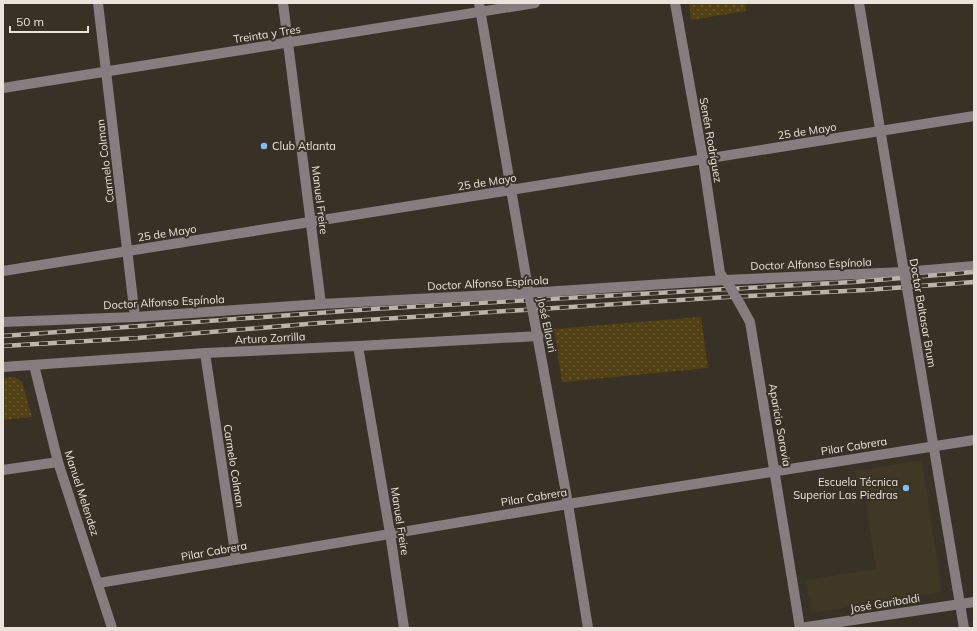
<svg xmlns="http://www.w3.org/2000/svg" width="977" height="631" viewBox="0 0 977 631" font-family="Mulish,sans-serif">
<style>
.built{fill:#403825}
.grass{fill:url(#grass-dots)}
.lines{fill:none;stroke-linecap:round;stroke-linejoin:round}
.minor{stroke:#857d7f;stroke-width:10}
.rail-casing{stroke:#b9b5ab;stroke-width:4.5}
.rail{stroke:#373225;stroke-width:3;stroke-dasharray:9;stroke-linecap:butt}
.minor-bridge{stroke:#857d7f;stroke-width:10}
.poi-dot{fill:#85bbfb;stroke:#373225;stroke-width:1.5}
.labels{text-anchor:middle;stroke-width:4;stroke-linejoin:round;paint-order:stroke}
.street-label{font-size:11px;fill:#e8e4dc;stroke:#373225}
.poi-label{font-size:11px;fill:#e8e4dc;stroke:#373225;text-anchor:start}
</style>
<defs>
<pattern id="grass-dots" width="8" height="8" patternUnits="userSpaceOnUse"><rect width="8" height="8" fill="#524015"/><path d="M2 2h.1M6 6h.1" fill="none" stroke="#6b5b36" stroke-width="1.8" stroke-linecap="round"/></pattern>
</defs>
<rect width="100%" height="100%" fill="#373225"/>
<!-- built -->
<path class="built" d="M922,460L942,592L812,613L806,580L876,569L864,491H859L855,471Z"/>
<!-- grass -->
<g class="grass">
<path d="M689,3H745L746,11L691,20Z"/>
<path d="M701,317L708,368L562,382L554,329Z"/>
<path d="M15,377L22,382L32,417L3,420V378Z"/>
</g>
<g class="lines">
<!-- minor -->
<g class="minor">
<path d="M98,3L135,317"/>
<path d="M283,3L321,304"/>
<path d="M479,3L529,294"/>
<path d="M675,3L703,159L720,273L727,283"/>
<path d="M859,3L904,272"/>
<path d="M3,88L535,3"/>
<path d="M3,271L974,116"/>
<path d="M908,294L964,628"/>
<path d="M740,304L750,322L800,628"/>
<path d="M534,318L568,504L588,628"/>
<path d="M3,322L135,317L321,304L528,293L725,280L904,272L974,266"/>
<path d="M358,346L390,533L404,628"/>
<path d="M205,353L236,559"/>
<path d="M34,365L58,462L112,628"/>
<path d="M3,367L205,353L358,346L539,336"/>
<path d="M3,470L58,462"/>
<path d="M99,583L568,504L974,440"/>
<path d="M800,628L974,602"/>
</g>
<defs>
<g id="rail">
<path d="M3,336L372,309L853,282L974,272"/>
<path d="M3,346L138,338L319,323L727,297L866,290L974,282"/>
</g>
</defs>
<!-- rail casing -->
<use href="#rail" class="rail-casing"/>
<!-- rail -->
<use href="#rail" class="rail"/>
<!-- minor-bridge -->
<g class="minor-bridge">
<path d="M904,272L908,294"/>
<path d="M729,285L740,304"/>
<path d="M529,294L534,318"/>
</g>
</g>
<!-- markers -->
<g class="poi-dot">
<circle cx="264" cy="146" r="4"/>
<circle cx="906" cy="488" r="4"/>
</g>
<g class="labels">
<!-- street labels -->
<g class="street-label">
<text transform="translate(267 34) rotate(-9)" y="4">Treinta y Tres</text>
<text transform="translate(807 131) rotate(-9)" y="4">25 de Mayo</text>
<text transform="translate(711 140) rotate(80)" y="4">Senén Rodríguez</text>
<text transform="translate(105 161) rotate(-97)" y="4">Carmelo Colman</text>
<text transform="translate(487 182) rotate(-9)" y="4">25 de Mayo</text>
<text transform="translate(320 200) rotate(83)" y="4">Manuel Freire</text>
<text transform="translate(167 233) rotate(-9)" y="4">25 de Mayo</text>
<text transform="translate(811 264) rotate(-2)" y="4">Doctor Alfonso Espínola</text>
<text transform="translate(488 283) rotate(-3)" y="4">Doctor Alfonso Espínola</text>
<text transform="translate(164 302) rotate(-3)" y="4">Doctor Alfonso Espínola</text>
<text transform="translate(923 313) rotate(80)" y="4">Doctor Baltasar Brum</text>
<text transform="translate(547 325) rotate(78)" y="4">José Ellauri</text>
<text transform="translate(270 338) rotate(-3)" y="4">Arturo Zorrilla</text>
<text transform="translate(780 425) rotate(80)" y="4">Aparicio Saravia</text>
<text transform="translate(854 446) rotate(-9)" y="4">Pilar Cabrera</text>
<text transform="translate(234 466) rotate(81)" y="4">Carmelo Colman</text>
<text transform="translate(82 493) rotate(72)" y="4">Manuel Melendez</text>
<text transform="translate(534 497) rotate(-9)" y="4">Pilar Cabrera</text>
<text transform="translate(400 521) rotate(81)" y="4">Manuel Freire</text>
<text transform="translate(214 551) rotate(-10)" y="4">Pilar Cabrera</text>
<text transform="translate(885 603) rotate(-9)" y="4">José Garibaldi</text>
</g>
<!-- poi labels -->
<g class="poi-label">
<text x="272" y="150">Club Atlanta</text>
<text x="898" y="486" text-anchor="end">Escuela Técnica<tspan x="898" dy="13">Superior Las Piedras</tspan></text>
</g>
</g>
<!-- border -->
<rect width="977" height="631" fill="none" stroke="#e8e4dc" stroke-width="8"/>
<!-- scale -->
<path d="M10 26v6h78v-6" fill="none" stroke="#e8e4dc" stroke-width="2"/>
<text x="16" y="26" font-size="12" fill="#e8e4dc" stroke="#373225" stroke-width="3" paint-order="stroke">50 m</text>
</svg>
